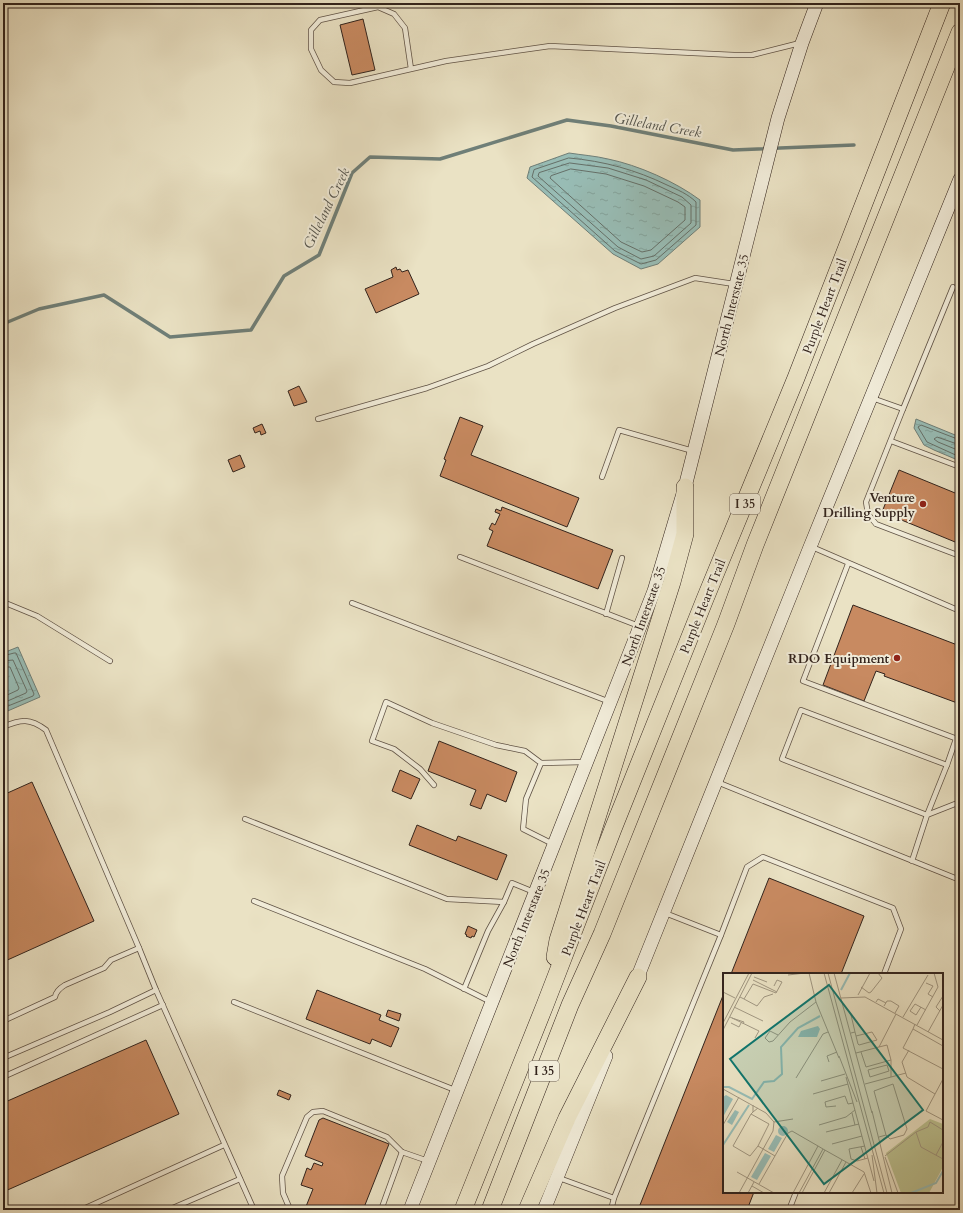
<svg xmlns="http://www.w3.org/2000/svg" width="963" height="1213" viewBox="0 0 963 1213" font-family="Cardo,serif">
<style>
.water{fill:url(#water-ripples);stroke:#6f7f78}
.lines{fill:none;stroke-linecap:round;stroke-linejoin:round}
.shore{stroke:#657069;stroke-width:1}
.stream{stroke:#6f7f78;stroke-width:3.5}
.building{fill:#c88a61;stroke:#32231c}
.service-casing{stroke:#605346;stroke-width:6}
.secondary-casing{stroke:#32231c;stroke-width:14}
.motorway-casing{stroke:#32231c;stroke-width:18}
.service{stroke:#f1ecd9;stroke-width:4.5}
.secondary{stroke:#f1ecd9;stroke-width:13}
.motorway{stroke:#eae2c4;stroke-width:17}
.poi-dot{fill:#8f2418;stroke:#f1ecd9;stroke-width:1.5}
.labels{text-anchor:middle;stroke-width:4;stroke-linejoin:round;paint-order:stroke}
.shield{fill:#f1ecd9;stroke:#6b5f55;stroke-width:1}
.shield-label{font-size:12px;font-weight:bold;fill:#32231c}
.street-label{font-size:13px;fill:#32231c;stroke:#f1ecd9}
.poi-label{font-size:13px;font-weight:bold;fill:#32231c;stroke:#f1ecd9;text-anchor:end}
.water-label{font-size:14px;font-style:italic;fill:#51514a;stroke:#f1ecd9}
.inset-river{fill:none;stroke:#98bdb6;stroke-width:2}
.inset-road{fill:none;stroke:#a09681;stroke-width:1}
.view{fill:#0f766e;fill-opacity:0.15;stroke:#0f766e;stroke-width:2}
.inset-edge{fill:none;stroke:#32231c;stroke-width:2}
</style>
<defs>
<pattern id="water-ripples" width="26" height="14" patternUnits="userSpaceOnUse"><rect width="26" height="14" fill="#98bdb6"/><path d="M2 4q2-2 4 0t4 0M15 11q2-2 4 0t4 0" fill="none" stroke="#83a29c"/></pattern>
</defs>
<rect width="100%" height="100%" fill="#eae2c4"/>
<filter id="stains"><feTurbulence type="fractalNoise" baseFrequency=".005" numOctaves="4"/><feColorMatrix values="0 0 0 0 .2 0 0 0 0 .09 0 0 0 0 .02 0 0 0 .5 -.17"/></filter>
<radialGradient id="worn" r=".72"><stop offset=".6" stop-color="#630" stop-opacity="0"/><stop offset="1" stop-color="#630" stop-opacity=".3"/></radialGradient>
<!-- water -->
<g class="water">
<path d="M569,153C582,155 596,156 608,159C638,165 676,182 700,200V227L658,264L641,269L613,254L527,178L530,167Z"/>
<path d="M916,419L960,437V461L934,450L924,445L914,428Z"/>
<path d="M18,647L40,697L3,713V653Z"/>
</g>
<g class="lines">
<!-- shore -->
<g class="shore">
<path d="M569,158C604,161 636,170 667,185C678,190 688,194 696,202V225L656,260L641,264L615,251L532,177L534,170Z"/>
<path d="M570,163L608,168L646,180L682,197L691,205V223L654,256L641,259L618,247L538,176L539,173Z"/>
<path d="M571,169L606,174L644,186L678,202L685,207V220L651,250L642,252L621,242L550,178L551,176Z"/>
<path d="M960,440L921,425L918,427L927,442L960,457"/>
<path d="M960,445L937,437L934,439L938,442L960,451"/>
<path d="M3,656L14,653H16L34,694L33,696L3,708"/>
<path d="M3,661L13,660L27,691L26,693L3,703"/>
<path d="M3,667H10L19,688L18,690L3,697"/>
</g>
<!-- stream -->
<path class="stream" d="M3,324L39,309L104,295L170,337L251,330L284,276L319,255L352,173L370,157L440,159L567,120L611,126L733,150L854,145"/>
</g>
<!-- building -->
<g class="building">
<path d="M363,19L375,70L352,75L340,25Z"/>
<path d="M396,267L397,270L400,269L402,272L408,270L419,294L376,313L365,289L393,277L391,270Z"/>
<path d="M299,386L307,402L294,406L288,391Z"/>
<path d="M460,417L483,426L471,455L579,498L567,527L440,476L446,460L444,459Z"/>
<path d="M262,424L266,433L261,435L260,431L255,433L253,428Z"/>
<path d="M240,455L245,467L233,472L228,460Z"/>
<path d="M899,470L960,495V544L882,512Z"/>
<path d="M502,507L613,550L598,589L487,546L493,531L489,529L492,523L495,525L500,514L495,512L496,509L501,511Z"/>
<path d="M853,605L960,646V704L884,676L885,674L876,671L864,701L823,685Z"/>
<path d="M439,741L517,772L506,802L487,794L481,809L470,805L476,790L428,771Z"/>
<path d="M400,770L420,779L411,799L392,791Z"/>
<path d="M32,782L94,921L3,962V795Z"/>
<path d="M417,825L456,841L458,836L507,855L497,880L409,845Z"/>
<path d="M769,878L864,916L841,974H731Z"/>
<path d="M468,926L477,930L474,937L472,936L471,938L466,936L467,935L465,934Z"/>
<path d="M317,990L381,1015L379,1020L399,1028L391,1047L372,1039L370,1044L306,1019Z"/>
<path d="M724,993V1192H754L747,1210H638Z"/>
<path d="M388,1010L401,1014L399,1021L386,1016Z"/>
<path d="M146,1040L179,1114L3,1192V1103Z"/>
<path d="M279,1090L291,1095L289,1100L277,1095Z"/>
<path d="M323,1118L389,1144L363,1210L305,1209L313,1189L301,1185L307,1168L311,1170L314,1163L322,1166L323,1163L305,1156L319,1120Z"/>
</g>
<g class="lines">
<defs>
<g id="service">
<path d="M411,69L405,28L394,14L378,7L320,20L311,30V49L321,70L334,82L350,83L446,61L550,46L734,55H752L800,43"/>
<path d="M872,398L903,409L866,502L868,514L876,524L960,556"/>
<path d="M903,409L953,287"/>
<path d="M318,419L427,388L488,366L533,344L615,308L695,278L734,284"/>
<path d="M891,441L960,467"/>
<path d="M602,477L619,430L693,451"/>
<path d="M812,547L960,611"/>
<path d="M460,557L639,626"/>
<path d="M848,564L803,681L960,740"/>
<path d="M3,602L37,616L110,661"/>
<path d="M352,603L610,702"/>
<path d="M606,614L622,558"/>
<path d="M801,710L947,765L927,815L782,759Z"/>
<path d="M3,727C21,719 30,718 46,730L139,948L111,960L104,968L65,985C60,988 56,991 55,997L3,1021"/>
<path d="M541,763L585,762"/>
<path d="M947,765L956,739"/>
<path d="M717,782L960,880"/>
<path d="M434,785L420,769L394,749L372,741L386,702L432,723L496,745L525,751L541,763L526,799L523,829L553,844"/>
<path d="M245,819L447,899L504,902L512,883L534,892"/>
<path d="M912,861L927,815L960,802"/>
<path d="M254,901L425,969L491,1002"/>
<path d="M665,913L721,935"/>
<path d="M464,989L488,931L504,902"/>
<path d="M156,990L254,1210"/>
<path d="M234,1002L455,1090"/>
<path d="M3,1058L110,1012L156,990L139,948"/>
<path d="M3,1077L163,1005"/>
<path d="M559,1178L614,1198"/>
<path d="M81,1210L224,1145"/>
<path d="M168,1210L240,1179"/>
<path d="M293,1210L289,1207L283,1193L282,1176L307,1117L313,1112L323,1111L387,1137L402,1152L428,1161"/>
<path d="M381,1210L402,1152"/>
<path d="M611,1210L614,1198L721,935L747,867L763,857L893,908L901,929L884,974"/>
<path d="M789,1210L796,1192"/>
</g>
<g id="secondary">
<path d="M634,986L810,547L960,179"/>
<path d="M410,1210L654,591L685,487L778,118L802,43L817,3"/>
<path d="M544,1210L606,1056"/>
</g>
<g id="motorway">
<path d="M555,957L558,940L672,582L685,534V487"/>
<path d="M463,1210L545,1005L613,829L705,599L796,378L942,3"/>
<path d="M490,1210L570,1005L602,934L726,624L755,545L960,32"/>
<path d="M527,1210L567,1118L638,977"/>
</g>
</defs>
<!-- service casing -->
<use href="#service" class="service-casing"/>
<!-- secondary casing -->
<use href="#secondary" class="secondary-casing"/>
<!-- motorway casing -->
<use href="#motorway" class="motorway-casing"/>
<!-- service -->
<use href="#service" class="service"/>
<!-- secondary -->
<use href="#secondary" class="secondary"/>
<!-- motorway -->
<use href="#motorway" class="motorway"/>
</g>
<!-- markers -->
<g class="poi-dot">
<circle cx="923" cy="504" r="4"/>
<circle cx="897" cy="658" r="4"/>
</g>
<g class="labels">
<!-- shield labels -->
<g class="shield">
<rect x="730" y="494" width="30" height="20" rx="3"/>
<rect x="529" y="1061" width="30" height="20" rx="3"/>
</g>
<g class="shield-label">
<text x="745" y="508">I 35</text>
<text x="544" y="1075">I 35</text>
</g>
<!-- street labels -->
<g class="street-label">
<text transform="translate(731 305) rotate(-76)" y="5">North Interstate 35</text>
<text transform="translate(824 306) rotate(-69)" y="5">Purple Heart Trail</text>
<text transform="translate(702 606) rotate(-68)" y="5">Purple Heart Trail</text>
<text transform="translate(643 616) rotate(-70)" y="5">North Interstate 35</text>
<text transform="translate(583 908) rotate(-69)" y="5">Purple Heart Trail</text>
<text transform="translate(526 918) rotate(-68)" y="5">North Interstate 35</text>
</g>
<!-- poi labels -->
<g class="poi-label">
<text x="915" y="502">Venture<tspan x="915" dy="15">Drilling Supply</tspan></text>
<text x="889" y="663">RDO Equipment</text>
</g>
<!-- water labels -->
<g class="water-label">
<text transform="translate(658 125) rotate(10)" y="5">Gilleland Creek</text>
<text transform="translate(326 208) rotate(-64)" y="5">Gilleland Creek</text>
</g>
</g>
<!-- overview -->
<g transform="translate(723 973)">
<rect width="220" height="220" fill="#eae2c4"/>
<path d="M207,146L220,151V194L206,220H178L163,180Z" fill="#bcc291"/>
<path d="M95,53L97,56L94,64H75L78,58ZM3,122L10,126L0,144V124ZM12,137L16,139L9,152L4,149ZM55 158a5 5 0 1 1 10 0a5 5 0 1 1-10 0ZM53,162L59,165L51,179L45,176ZM42,180L48,183L34,207L28,204Z" fill="#98bdb6"/>
<path class="inset-river" d="M118,17L127,0M0,114H6L29,126L41,109L51,108L59,101L58,74L75,55L97,43M0,172L26,132M188,220L213,210L220,198"/>
<path class="inset-road" d="M86,0L93,29L116,85M101,0L161,220M105,0L164,220M111,0L149,140M65,2L82,0M31,4L44,9M30,7L54,19M203,10L210,13L205,21L210,24M138,14L146,20L148,19L159,5L155,0M0,19L12,25M135,22L147,0M17,24L21,26L30,11L53,20L59,9L54,7L51,13M118,25L142,24L220,67M21,26L34,33L41,24L50,21M153,29L155,26L163,30M161,33L164,28H168L176,33L172,40M11,34L40,48M198,34L193,42L187,38L192,31L203,37M217,38L213,34L220,23M128,42L132,59M7,44L36,58L32,65M180,44L205,2M9,45L21,49L20,51M0,50L26,0M8,50L16,54L18,50M192,51L190,56L220,73M194,52L215,14L211,0M190,56L180,75L220,96M0,57L29,0M205,59L220,32M128,60L132,59L135,71L136,72L154,67L149,59L133,63M55,62L47,58L42,65L46,69L50,68L67,49L93,29M156,74L164,72L168,87M186,77L179,89L184,104L212,121M138,79L143,94L168,87V104M133,80L156,74L173,41M116,83L134,129M106,89L104,83L114,79M164,92L166,98L147,104L145,97ZM123,104L151,208M73,105L100,61L105,59M220,106L203,138L220,147M98,108L122,101M142,111L183,100M0,116L43,140L51,149L50,158L16,220M90,121L125,111M30,132V139L35,135M113,133L103,134L102,129L122,123L125,131L130,130M149,138L169,220M30,139L28,141L46,151L35,173L52,183M129,140L132,152M28,141L10,173L27,183L35,173M51,149L70,146M0,152L16,124M96,152L123,144L132,137M103,159L136,151M193,159L205,154L207,149L220,157M156,164L163,162L167,166L181,162L184,156L170,111L151,118L163,162M109,171L139,163M142,173L126,176L128,186L134,188L145,185M138,174L142,186M100,176L141,199L148,220M149,182L154,220M213,182L220,169M162,183L193,159L198,174L220,186M162,184L175,220M14,199L51,220M36,211L65,160L69,158L95,173L70,220M29,213L41,220M25,220L31,209M76,220L100,176L95,173M79,220L102,177M101,220L119,187M106,220L123,189M129,220L141,201"/>
<path class="view" d="M106,12L200,137L101,211L7,86Z"/>
<rect width="220" height="220" class="inset-edge"/>
</g>
<!-- margin -->
<rect width="963" height="1213" fill="none" stroke="#eae2c4" stroke-width="16"/>
<rect x="4" y="4" width="955" height="1205" fill="none" stroke="#32231c" stroke-width="2"/>
<rect x="8" y="8" width="947" height="1197" fill="none" stroke="#32231c"/>
<rect width="100%" height="100%" filter="url(#stains)"/>
<rect width="100%" height="100%" fill="url(#worn)"/>
</svg>
